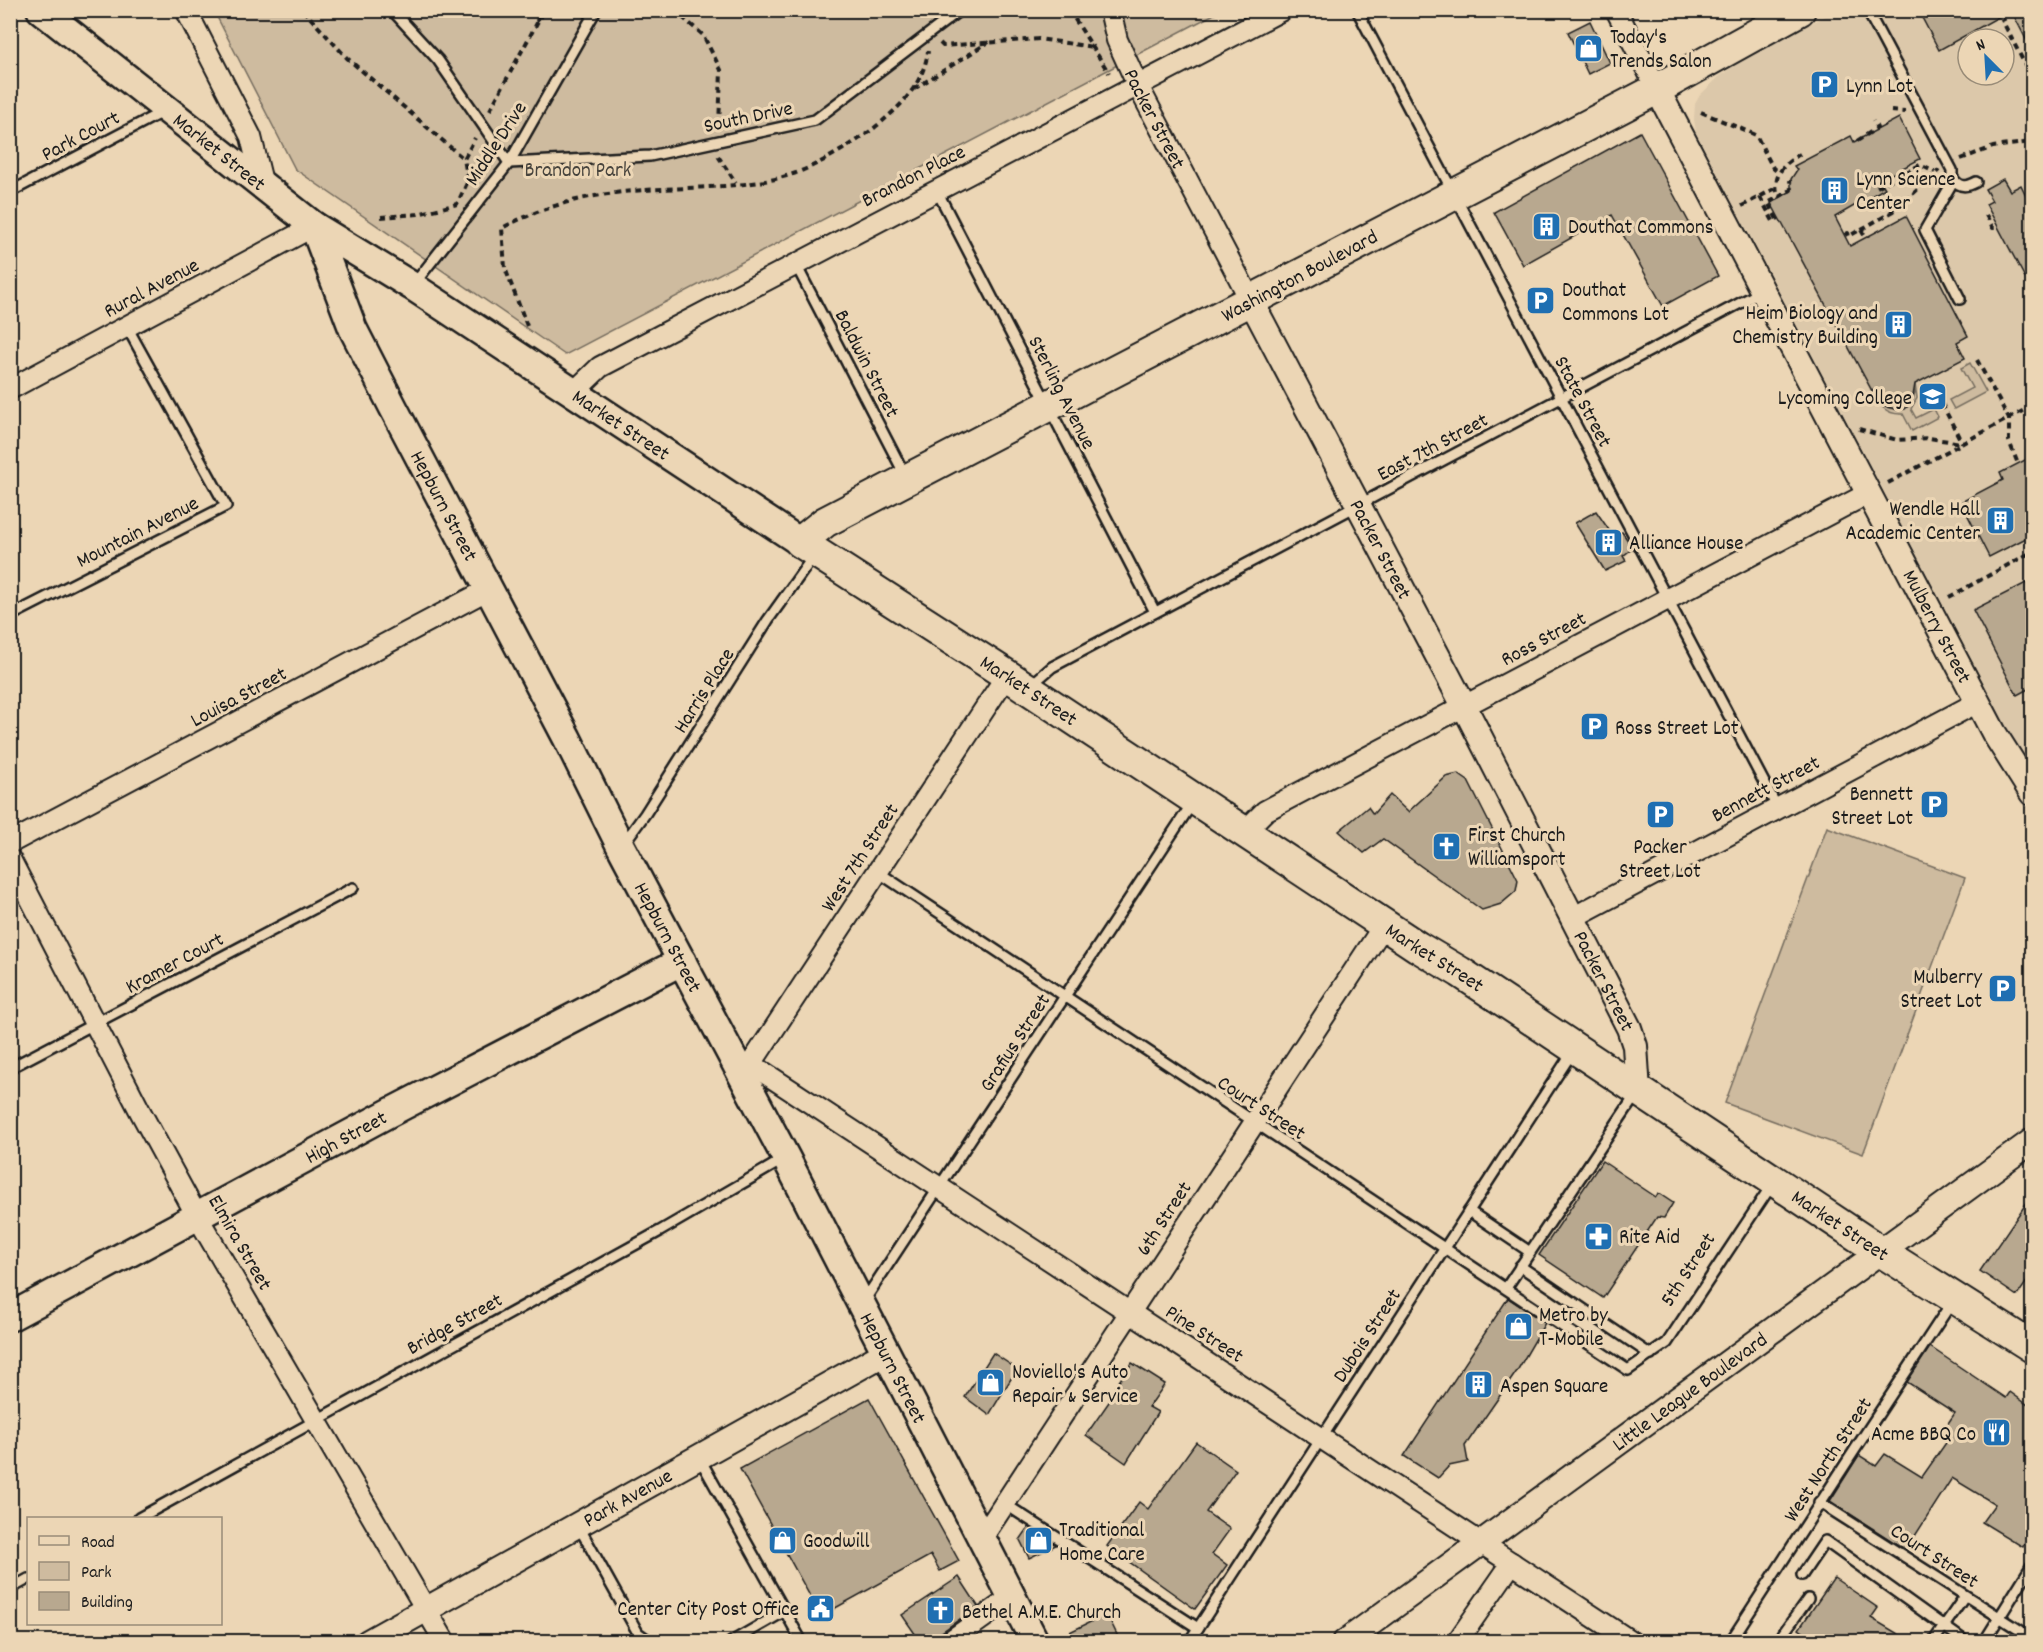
<svg xmlns="http://www.w3.org/2000/svg" width="2043" height="1652" viewBox="0 0 2043 1652" font-family="Dekko,sans-serif">
<style>
.built{fill:#dcc8aa;fill-rule:evenodd}
.green{fill:#cebb9f;stroke:#756c5e;stroke-width:1.5}
.building{fill:#b8a88f;stroke:#1c1c1c;stroke-width:1.5}
.lines{fill:none;stroke-linecap:round;stroke-linejoin:round}
.service-casing{stroke:#1c1c1c;stroke-width:14}
.minor-casing{stroke:#1c1c1c;stroke-width:24}
.tertiary-casing{stroke:#1c1c1c;stroke-width:28}
.secondary-casing{stroke:#1c1c1c;stroke-width:32}
.primary-casing{stroke:#1c1c1c;stroke-width:34}
.path{stroke:#1c1c1c;stroke-width:4;stroke-dasharray:6 4.5;stroke-linecap:butt}
.service{stroke:#ecd6b5;stroke-width:9}
.minor{stroke:#ecd6b5;stroke-width:20}
.tertiary{stroke:#ecd6b5;stroke-width:24}
.secondary{stroke:#ecd6b5;stroke-width:27}
.primary{stroke:#ecd6b5;stroke-width:30}
.labels{text-anchor:middle;stroke-width:6;stroke-linejoin:round;paint-order:stroke}
.poi-label{font-size:21px;fill:#1c1c1c;stroke:#ecd6b5;text-anchor:start}
.street-label{font-size:21px;fill:#1c1c1c;stroke:#ecd6b5}
.park-label{font-size:21px;fill:#48443d;stroke:#ecd6b5}
</style>
<rect width="100%" height="100%" fill="#ecd6b5"/>
<filter id="ink" filterUnits="userSpaceOnUse"><feTurbulence type="fractalNoise" baseFrequency=".0167" numOctaves="2"/><feDisplacementMap in="SourceGraphic" scale="12" xChannelSelector="R" yChannelSelector="G"/><feConvolveMatrix kernelMatrix="1 2 1 2 8 2 1 2 1" color-interpolation-filters="sRGB"/></filter>
<g filter="url(#ink)">
<!-- built -->
<path class="built" d="M1835,11H2032V775L2023,763L1993,700L1696,132L1694,119L1695,104L1700,95L1721,75L1752,54ZM1968,39H2004V75H1968Z"/>
<!-- green -->
<g class="green">
<path d="M214,11H1220L565,355L295,169Z"/>
<path d="M1970,363L1986,392L1954,409L1949,400L1972,388L1961,368Z"/>
<path d="M1915,384L1917,398L1911,409L1916,418L1934,409L1938,417L1912,431L1903,414C1884,415 1879,404 1871,389L1874,387L1888,408L1901,410L1912,402L1915,392L1912,386Z"/>
<path d="M1827,827L1965,878L1863,1154L1725,1103Z"/>
</g>
<!-- building -->
<g class="building">
<path d="M1918,10H2011L1939,50Z"/>
<path d="M2011,10H2032V51Z"/>
<path d="M1590,21L1610,63L1588,74L1568,32Z"/>
<path d="M1899,118L1920,159L1880,180L1885,188L1835,217L1850,246L1906,216L1968,336L1957,342L1965,358L1915,384L1912,402L1905,409L1898,410L1885,406L1871,389L1771,203L1791,191V179L1797,170L1794,166L1851,136L1854,142Z"/>
<path d="M1640,132L1718,276L1663,306L1612,215L1523,265L1494,212Z"/>
<path d="M2003,179L2010,191L2021,185L2032,208V291L1986,204L1992,201L1985,189Z"/>
<path d="M2027,459L2032,470V535L1989,557L1961,502L2003,480L2000,473Z"/>
<path d="M1596,511L1613,536L1622,532L1633,548L1623,556L1626,561L1605,571L1575,523Z"/>
<path d="M2032,580V687L2017,695L1973,610Z"/>
<path d="M1458,774L1468,781L1518,880L1516,891L1501,904L1482,910L1383,839L1364,853L1339,831L1368,807L1373,814L1390,795L1408,812L1446,777Z"/>
<path d="M1602,1161L1656,1197L1658,1193L1673,1203L1664,1218L1657,1217L1603,1298L1539,1255Z"/>
<path d="M2032,1195V1274L2017,1296L1980,1271Z"/>
<path d="M1508,1298L1545,1323L1517,1371L1465,1446L1468,1462L1449,1466L1438,1478L1404,1456Z"/>
<path d="M1930,1347L2006,1398L2010,1392L2032,1408V1531L2023,1547L1982,1522L1995,1504L1952,1478L1906,1550L1830,1501L1859,1455L1876,1466L1885,1454L1922,1477L1948,1440L1940,1435L1955,1413L1907,1382Z"/>
<path d="M993,1353L1017,1369L989,1415L965,1397Z"/>
<path d="M1132,1363L1165,1384L1149,1407L1158,1412L1126,1463L1086,1435L1118,1389L1115,1387Z"/>
<path d="M869,1398L959,1561L940,1571L931,1555L821,1616L740,1469Z"/>
<path d="M1196,1442L1236,1470L1206,1512L1230,1529L1212,1554L1227,1565L1195,1609L1107,1546L1139,1502L1148,1509Z"/>
<path d="M1029,1527L1056,1545L1029,1558L1020,1540Z"/>
<path d="M959,1577L978,1606L929,1641H920L902,1615Z"/>
<path d="M1834,1578L1878,1608L1871,1618L1910,1641H1816L1799,1629Z"/>
<path d="M1107,1614L1120,1641H1051Z"/>
</g>
<g class="lines">
<defs>
<g id="service">
<path d="M392,10L438,60L509,163L650,156L815,120L960,10"/>
<path d="M1357,10L1778,809"/>
<path d="M1867,10L1952,170V183L1925,230L1960,299"/>
<path d="M1953,178C1959,188 1967,187 1976,182"/>
<path d="M937,191L1155,612"/>
<path d="M10,192L164,111"/>
<path d="M795,263L905,475"/>
<path d="M414,284L509,163L596,10"/>
<path d="M10,616L226,506L127,327"/>
<path d="M1031,685L1052,667L1763,291"/>
<path d="M624,843L645,814L768,620L813,557"/>
<path d="M878,872L1628,1370L1667,1343L1773,1183"/>
<path d="M10,1068L353,888"/>
<path d="M1469,1211L1530,1252"/>
<path d="M1520,1266L1651,1355"/>
<path d="M1506,1288L1637,1093"/>
<path d="M864,1301L1193,802"/>
<path d="M700,1459L802,1642"/>
<path d="M1819,1502L2032,1638"/>
<path d="M1005,1504L1198,1628"/>
<path d="M139,1518L660,1231L784,1159"/>
<path d="M578,1525L638,1633L651,1642"/>
<path d="M1802,1575L1825,1541L1966,1642"/>
<path d="M10,1589L28,1579"/>
<path d="M731,1642L785,1611"/>
<path d="M1189,1642L1573,1051"/>
<path d="M1730,1642C1804,1528 1877,1415 1952,1302"/>
<path d="M1777,1642L1808,1599"/>
<path d="M1933,1642L1965,1596"/>
<path d="M1984,1642L2032,1565"/>
</g>
<g id="minor">
<path d="M186,10L251,137L263,186"/>
<path id="s1" d="M1110,10L1117,40L1138,86L1251,301"/>
<path d="M1616,10L1657,89"/>
<path d="M10,389L314,226"/>
<path d="M573,393L600,367L1282,10"/>
<path d="M1244,832L1265,811L1869,493"/>
<path d="M10,843L487,590"/>
<path d="M10,859L141,1113L197,1216L445,1642"/>
<path d="M1574,917L1978,702"/>
<path d="M751,1064L1632,1642"/>
<path d="M741,1070L751,1064L1007,675"/>
<path d="M982,1538L1384,925"/>
<path d="M949,1642L1012,1597"/>
<path d="M1457,1642L1512,1563"/>
</g>
<g id="tertiary">
<path id="s2" d="M1657,89L1994,733L2032,793"/>
<path id="s3" d="M1251,301L1464,706L1629,1028L1635,1046L1638,1091"/>
<path id="s4" d="M368,1642L887,1352"/>
<path id="s5" d="M1345,1642L2032,1141"/>
</g>
<g id="secondary">
<path id="s6" d="M41,10L314,226L412,286L800,542"/>
<path id="s7" d="M314,226L353,329L393,407L567,738L621,847L786,1158L1035,1642"/>
<path id="s8" d="M10,1317L389,1113L682,961"/>
</g>
<g id="primary">
<path id="s9" d="M1800,10L1657,89L825,522L800,542L1007,675L1418,947L1460,972L1880,1251L2032,1347"/>
</g>
</defs>
<!-- service casing -->
<use href="#service" class="service-casing"/>
<!-- minor casing -->
<use href="#minor" class="minor-casing"/>
<!-- tertiary casing -->
<use href="#tertiary" class="tertiary-casing"/>
<!-- secondary casing -->
<use href="#secondary" class="secondary-casing"/>
<!-- primary casing -->
<use href="#primary" class="primary-casing"/>
<!-- path -->
<g class="path">
<path d="M303,10L347,58L464,159L475,138"/>
<path d="M674,10L703,35L721,70L719,127"/>
<path d="M1069,10L1109,73"/>
<path d="M2015,14L2002,20L2032,78"/>
<path d="M537,21L539,10"/>
<path d="M940,43L943,46L1039,39L1093,47"/>
<path d="M914,89L989,42"/>
<path d="M490,110L544,10"/>
<path d="M1891,111L1905,112"/>
<path d="M1701,112L1756,135L1773,168L1779,173"/>
<path d="M1857,141L1877,128L1873,121"/>
<path d="M718,156L736,183"/>
<path d="M1961,159L1993,147L2032,142"/>
<path d="M1877,187L1920,165L1935,172"/>
<path d="M1777,192C1773,173 1786,162 1802,153"/>
<path d="M1876,194L1881,202L1894,211"/>
<path d="M1760,197L1773,221L1777,219L1768,203L1791,190L1790,180"/>
<path d="M1742,206L1776,188"/>
<path d="M1986,215L1993,228H1999"/>
<path d="M381,217L418,214L457,204L468,181L464,159"/>
<path d="M1861,230L1866,238"/>
<path d="M1845,235L1848,233L1849,236L1894,211L1939,170"/>
<path d="M527,326L505,268L502,228C538,209 575,198 615,193C672,185 741,192 796,173C823,163 864,138 885,119C906,101 924,80 928,51"/>
<path d="M1977,360L2009,419V441L2018,464"/>
<path d="M1942,404L1962,443"/>
<path d="M1859,429L1897,440L1929,438L1961,443"/>
<path d="M1888,483L2032,406"/>
<path d="M1949,597L2032,552"/>
</g>
<!-- service -->
<use href="#service" class="service"/>
<!-- minor -->
<use href="#minor" class="minor"/>
<!-- tertiary -->
<use href="#tertiary" class="tertiary"/>
<!-- secondary -->
<use href="#secondary" class="secondary"/>
<!-- primary -->
<use href="#primary" class="primary"/>
</g>
</g>
<!-- icons -->
<defs>
<symbol id="shop-square" viewBox="-11 -11 22 22"><rect x="-9" y="-9" width="18" height="18" rx="4" fill="#1f6fb2" stroke="#ecd6b5"/><path d="M-5-2.5h2.3a2.7 3.5 0 0 1 5.4 0H5L5.5 6h-11ZM-1.5-2.5h3a1.5 2.3 0 0 0-3 0Z" fill="#fff"/></symbol>
<symbol id="parking-square" viewBox="-11 -11 22 22"><rect x="-9" y="-9" width="18" height="18" rx="4" fill="#1f6fb2" stroke="#ecd6b5"/><path d="M-3.5-5.5H1a3.5 3.5 0 0 1 0 7H-1V5.5H-3.5ZM-1-3.4V-.6H.8a1.4 1.4 0 0 0 0-2.8Z" fill="#fff"/></symbol>
<symbol id="building-square" viewBox="-11 -11 22 22"><rect x="-9" y="-9" width="18" height="18" rx="4" fill="#1f6fb2" stroke="#ecd6b5"/><path d="M-4-6H4V6H1V3H-1V6H-4ZM-2.5-4.3h1.7v1.8h-1.7ZM.8-4.3h1.7v1.8H.8ZM-2.5-1h1.7V.8h-1.7ZM.8-1h1.7V.8H.8Z" fill="#fff"/></symbol>
<symbol id="university-square" viewBox="-11 -11 22 22"><rect x="-9" y="-9" width="18" height="18" rx="4" fill="#1f6fb2" stroke="#ecd6b5"/><path d="M0-5L7-2L0 1L-7-2ZM-4 1L0 2.5L4 1V4Q0 6-4 4Z" fill="#fff"/></symbol>
<symbol id="church-square" viewBox="-11 -11 22 22"><rect x="-9" y="-9" width="18" height="18" rx="4" fill="#1f6fb2" stroke="#ecd6b5"/><path d="M-1.2-6h2.4v3.5h3.3v2.4h-3.3V6h-2.4V-.1h-3.3v-2.4h3.3Z" fill="#fff"/></symbol>
<symbol id="pharmacy-square" viewBox="-11 -11 22 22"><rect x="-9" y="-9" width="18" height="18" rx="4" fill="#1f6fb2" stroke="#ecd6b5"/><path d="M-2-6h4v4h4v4h-4v4h-4v-4h-4v-4h4Z" fill="#fff"/></symbol>
<symbol id="restaurant-square" viewBox="-11 -11 22 22"><rect x="-9" y="-9" width="18" height="18" rx="4" fill="#1f6fb2" stroke="#ecd6b5"/><path d="M-5-6h1v4h1v-4h1v4h1v-4h1v5L-1.5 .5V6h-2V.5L-5-1ZM5-6V6H3V1.5H1.5Q1.5-4 5-6Z" fill="#fff"/></symbol>
<symbol id="civic-square" viewBox="-11 -11 22 22"><rect x="-9" y="-9" width="18" height="18" rx="4" fill="#1f6fb2" stroke="#ecd6b5"/><path d="M-.6-6.5H3V-4.5H.6V-3L4-1V1h2V6H-6V1h2V-1L-.6-3ZM-1.2 2.5V6h2.4V2.5Z" fill="#fff"/></symbol>
</defs>
<g fill-rule="evenodd">
<use href="#shop-square" x="1572" y="32" width="33" height="33"/>
<use href="#parking-square" x="1808" y="68" width="33" height="33"/>
<use href="#building-square" x="1818" y="174" width="33" height="33"/>
<use href="#building-square" x="1530" y="210" width="33" height="33"/>
<use href="#parking-square" x="1524" y="284" width="33" height="33"/>
<use href="#building-square" x="1882" y="308" width="33" height="33"/>
<use href="#university-square" x="1916" y="380" width="33" height="33"/>
<use href="#building-square" x="1984" y="504" width="33" height="33"/>
<use href="#building-square" x="1592" y="526" width="33" height="33"/>
<use href="#parking-square" x="1578" y="710" width="33" height="33"/>
<use href="#parking-square" x="1918" y="788" width="33" height="33"/>
<use href="#parking-square" x="1644" y="798" width="33" height="33"/>
<use href="#church-square" x="1430" y="830" width="33" height="33"/>
<use href="#parking-square" x="1986" y="972" width="33" height="33"/>
<use href="#pharmacy-square" x="1582" y="1220" width="33" height="33"/>
<use href="#shop-square" x="1502" y="1310" width="33" height="33"/>
<use href="#shop-square" x="974" y="1366" width="33" height="33"/>
<use href="#building-square" x="1462" y="1368" width="33" height="33"/>
<use href="#restaurant-square" x="1980" y="1416" width="33" height="33"/>
<use href="#shop-square" x="766" y="1524" width="33" height="33"/>
<use href="#shop-square" x="1022" y="1524" width="33" height="33"/>
<use href="#civic-square" x="804" y="1592" width="33" height="33"/>
<use href="#church-square" x="924" y="1594" width="33" height="33"/>
</g>
<g class="labels">
<!-- poi labels -->
<g class="poi-label">
<text x="1610" y="43">Today's<tspan x="1610" dy="24">Trends Salon</tspan></text>
<text x="1846" y="92">Lynn Lot</text>
<text x="1856" y="185">Lynn Science<tspan x="1856" dy="24">Center</tspan></text>
<text x="1568" y="233">Douthat Commons</text>
<text x="1562" y="296">Douthat<tspan x="1562" dy="24">Commons Lot</tspan></text>
<text x="1878" y="319" text-anchor="end">Heim Biology and<tspan x="1878" dy="24">Chemistry Building</tspan></text>
<text x="1912" y="404" text-anchor="end">Lycoming College</text>
<text x="1980" y="515" text-anchor="end">Wendle Hall<tspan x="1980" dy="24">Academic Center</tspan></text>
<text x="1629" y="549">Alliance House</text>
<text x="1615" y="734">Ross Street Lot</text>
<text x="1913" y="800" text-anchor="end">Bennett<tspan x="1913" dy="24">Street Lot</tspan></text>
<text x="1468" y="841">First Church<tspan x="1468" dy="24">Williamsport</tspan></text>
<text x="1660" y="853" text-anchor="middle">Packer<tspan x="1660" dy="24">Street Lot</tspan></text>
<text x="1982" y="983" text-anchor="end">Mulberry<tspan x="1982" dy="24">Street Lot</tspan></text>
<text x="1619" y="1243">Rite Aid</text>
<text x="1539" y="1321">Metro by<tspan x="1539" dy="24">T-Mobile</tspan></text>
<text x="1012" y="1378">Noviello's Auto<tspan x="1012" dy="24">Repair &amp; Service</tspan></text>
<text x="1500" y="1392">Aspen Square</text>
<text x="1976" y="1440" text-anchor="end">Acme BBQ Co</text>
<text x="1059" y="1536">Traditional<tspan x="1059" dy="24">Home Care</tspan></text>
<text x="803" y="1547">Goodwill</text>
<text x="799" y="1615" text-anchor="end">Center City Post Office</text>
<text x="962" y="1618">Bethel A.M.E. Church</text>
</g>
<!-- street labels -->
<g class="street-label">
<text transform="translate(748 116) rotate(-12)" y="7">South Drive</text>
<text dy="7" stroke="none"><textPath href="#s1" startOffset="118">Packer Street</textPath></text>
<text transform="translate(80 135) rotate(-28)" y="7">Park Court</text>
<text transform="translate(495 143) rotate(-57)" y="7">Middle Drive</text>
<text dy="7" stroke="none"><textPath href="#s6" startOffset="228">Market Street</textPath></text>
<text transform="translate(913 175) rotate(-27)" y="7">Brandon Place</text>
<text transform="translate(1299 275) rotate(-28)" y="7">Washington Boulevard</text>
<text transform="translate(151 287) rotate(-28)" y="7">Rural Avenue</text>
<text transform="translate(868 363) rotate(63)" y="7">Baldwin Street</text>
<text transform="translate(1063 392) rotate(63)" y="7">Sterling Avenue</text>
<text transform="translate(1584 401) rotate(62)" y="7">State Street</text>
<text dy="7" stroke="none"><textPath href="#s6" startOffset="714">Market Street</textPath></text>
<text transform="translate(1432 446) rotate(-28)" y="7">East 7th Street</text>
<text dy="7" stroke="none"><textPath href="#s7" startOffset="309">Hepburn Street</textPath></text>
<text transform="translate(137 531) rotate(-27)" y="7">Mountain Avenue</text>
<text dy="7" stroke="none"><textPath href="#s3" startOffset="280">Packer Street</textPath></text>
<text dy="7" stroke="none"><textPath href="#s2" startOffset="606">Mulberry Street</textPath></text>
<text transform="translate(1543 638) rotate(-28)" y="7">Ross Street</text>
<text transform="translate(703 690) rotate(-58)" y="7">Harris Place</text>
<text dy="7" stroke="none"><textPath href="#s9" startOffset="1406">Market Street</textPath></text>
<text transform="translate(238 696) rotate(-28)" y="7">Louisa Street</text>
<text transform="translate(1765 788) rotate(-28)" y="7">Bennett Street</text>
<text transform="translate(859 857) rotate(-57)" y="7">West 7th Street</text>
<text dy="7" stroke="none"><textPath href="#s7" startOffset="795">Hepburn Street</textPath></text>
<text dy="7" stroke="none"><textPath href="#s9" startOffset="1892">Market Street</textPath></text>
<text transform="translate(174 962) rotate(-28)" y="7">Kramer Court</text>
<text dy="7" stroke="none"><textPath href="#s3" startOffset="766">Packer Street</textPath></text>
<text transform="translate(1014 1042) rotate(-57)" y="7">Grafius Street</text>
<text transform="translate(1262 1107) rotate(33)" y="7">Court Street</text>
<text dy="7" stroke="none"><textPath href="#s8" startOffset="381">High Street</textPath></text>
<text transform="translate(1163 1218) rotate(-57)" y="7">6th Street</text>
<text dy="7" stroke="none"><textPath href="#s9" startOffset="2378">Market Street</textPath></text>
<text transform="translate(241 1242) rotate(60)" y="7">Elmira Street</text>
<text transform="translate(1687 1269) rotate(-57)" y="7">5th Street</text>
<text transform="translate(454 1323) rotate(-29)" y="7">Bridge Street</text>
<text transform="translate(1205 1333) rotate(33)" y="7">Pine Street</text>
<text transform="translate(1366 1335) rotate(-57)" y="7">Dubois Street</text>
<text dy="7" stroke="none"><textPath href="#s7" startOffset="1281">Hepburn Street</textPath></text>
<text dy="7" stroke="none"><textPath href="#s5" startOffset="426">Little League Boulevard</textPath></text>
<text transform="translate(1827 1459) rotate(-57)" y="7">West North Street</text>
<text dy="7" stroke="none"><textPath href="#s4" startOffset="297">Park Avenue</textPath></text>
<text transform="translate(1935 1555) rotate(33)" y="7">Court Street</text>
</g>
<!-- park labels -->
<g class="park-label">
<text x="578" y="176">Brandon Park</text>
</g>
</g>
<!-- margin -->
<rect width="2043" height="1652" fill="none" stroke="#ecd6b5" stroke-width="36"/>
<rect x="18" y="18" width="2007" height="1616" fill="none" stroke="#1c1c1c" stroke-width="2" filter="url(#ink)"/>
<!-- legend -->
<rect x="27" y="1517" width="195" height="108" fill="#ecd6b5" stroke="#998c78" stroke-width="1.5"/>
<rect x="39" y="1536" width="30" height="9" fill="#ecd6b5" stroke="#998c78" stroke-width="1.5"/>
<text x="81" y="1547" font-size="18" fill="#1c1c1c">Road</text>
<rect x="39" y="1562" width="30" height="18" fill="#cebb9f" stroke="#998c78" stroke-width="1.5"/>
<text x="81" y="1577" font-size="18" fill="#1c1c1c">Park</text>
<rect x="39" y="1592" width="30" height="18" fill="#b8a88f" stroke="#998c78" stroke-width="1.5"/>
<text x="81" y="1607" font-size="18" fill="#1c1c1c">Building</text>
<!-- north arrow -->
<g transform="translate(1986 57) rotate(336)"><circle r="28" fill="#ecd6b5" stroke="#998c78" stroke-width="1.5"/>
<path d="M0-4.5L10 22L0 15L-10 22Z" fill="#1f6fb2"/>
<text y="-9" font-size="16" font-weight="bold" text-anchor="middle" fill="#1c1c1c">N</text>
</g>
</svg>
